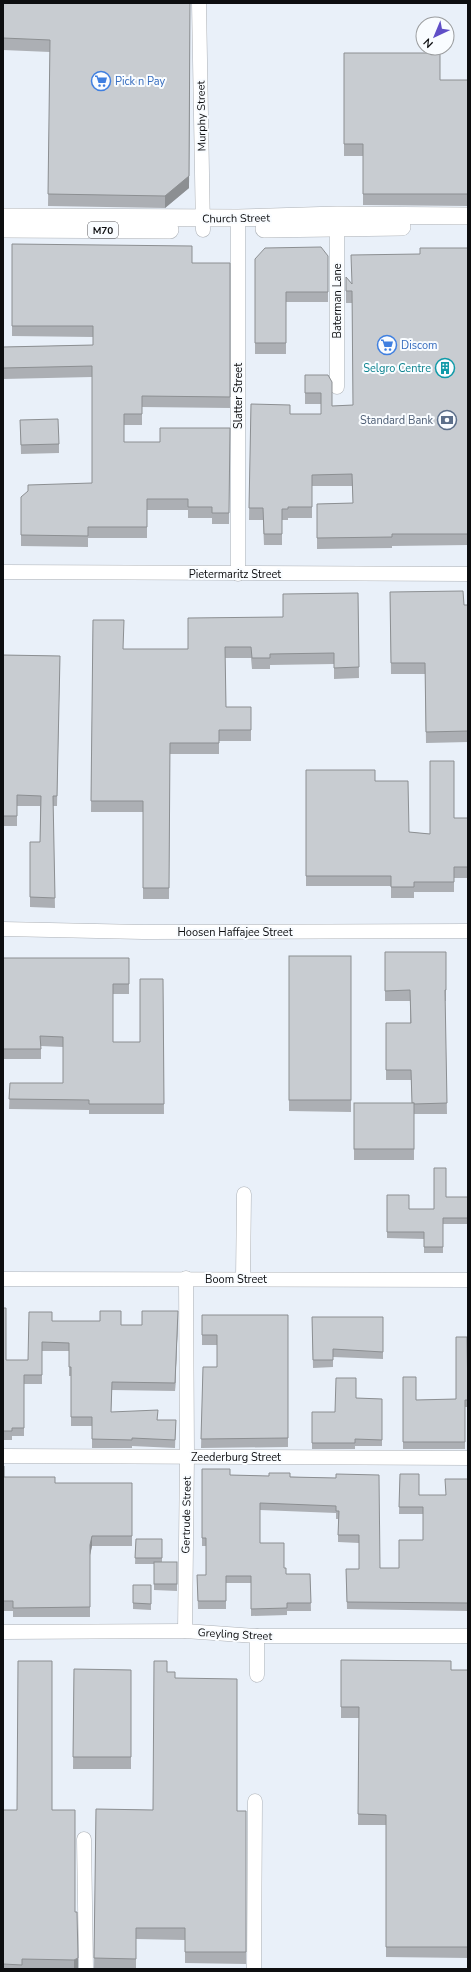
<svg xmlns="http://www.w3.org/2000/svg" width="471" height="1972" viewBox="0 0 471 1972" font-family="'Nunito Sans',sans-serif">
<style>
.built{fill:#e9f0f9;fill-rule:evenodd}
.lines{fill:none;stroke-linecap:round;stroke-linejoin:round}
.minor-casing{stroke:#adb1b6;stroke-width:15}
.major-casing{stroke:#adb1b6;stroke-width:18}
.minor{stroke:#fff;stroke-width:14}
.major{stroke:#fff;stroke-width:17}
.wall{fill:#acafb4}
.shaded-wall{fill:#8c8f92}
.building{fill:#c8ccd1;stroke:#8c8f92}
.labels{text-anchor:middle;stroke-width:4;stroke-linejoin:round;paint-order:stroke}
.shield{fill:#f9fcff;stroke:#545558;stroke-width:1}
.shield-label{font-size:10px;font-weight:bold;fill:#0d0e10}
.shop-label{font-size:11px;fill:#366cbe;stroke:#f9fcff;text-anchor:start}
.street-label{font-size:11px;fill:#0d0e10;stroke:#f9fcff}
.culture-label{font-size:11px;fill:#0d838f;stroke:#f9fcff;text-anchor:end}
.service-label{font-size:11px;fill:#4e5e75;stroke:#f9fcff;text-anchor:end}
</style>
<rect width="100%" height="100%" fill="#f9fcff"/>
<!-- built -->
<path class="built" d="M3,3H468V1969H3ZM423,24H447V48H423Z"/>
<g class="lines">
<defs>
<g id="minor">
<path d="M199,3L203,230"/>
<path d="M238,218V574"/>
<path d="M337,218V387"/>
<path d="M3,572L468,574"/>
<path d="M3,929L143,932L468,931"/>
<path d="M3,1279L468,1280"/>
<path d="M243,1279L244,1194"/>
<path d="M3,1456L468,1458"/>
<path d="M185,1631L187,1456L186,1278"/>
<path d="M3,1632L185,1631L257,1636H468"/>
<path d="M257,1675V1636"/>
<path d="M84,1839L86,1969"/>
<path d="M254,1969L255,1801"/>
</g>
<g id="major">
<path d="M3,217L238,218L337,215L468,216"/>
<path d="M3,229L170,230"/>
<path d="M264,229L402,227"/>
</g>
</defs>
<!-- minor casing -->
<use href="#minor" class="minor-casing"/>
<!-- major casing -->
<use href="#major" class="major-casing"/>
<!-- minor -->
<use href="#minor" class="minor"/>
<!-- major -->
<use href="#major" class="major"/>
</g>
<!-- wall -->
<g class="wall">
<path d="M3,3H190L189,188L165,208L48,206L50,52L3,50Z"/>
<path d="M344,53L440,80H468V206L363,205V156H344Z"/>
<path d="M12,244L192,263H230V408L142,407V425H124V442H160L230,428L229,524H212V518H188V510H147V538H88V547L21,546V497L92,483V377L3,379V347L93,345V337L12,336Z"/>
<path d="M468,248V545L392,546V548L317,549V504L353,503L352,486H312V518H288V520H282V545H264L263,520H249L251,404L290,414H321V404H305V375H328L332,406L353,405L352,303H346V277L352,284L420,254Z"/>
<path d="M328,256V302H286V354H255V259Z"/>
<path d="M20,420L59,444V453L21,454Z"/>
<path d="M390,592L464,605H468V742L426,743L425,674H391Z"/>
<path d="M358,593L359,678L334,679V664L270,665V669H252L251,658H225L226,707H251V741H219V754H170L169,899H143V812H91L93,620L123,649H188L283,617Z"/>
<path d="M3,655L60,656L57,806H53L55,908L30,907V842H40V806H17V826H3Z"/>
<path d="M306,770L375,781L409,832L430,834L454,818H468V878H454V892H414V898H391V886H306Z"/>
<path d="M385,952H446V1001H445L447,1114H414V1160H354V1103H412L411,1080H386V1023H410V1001H385Z"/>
<path d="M289,956H351V1112L289,1111Z"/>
<path d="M3,958H129V994H113V1042H140L163,979L164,1114H89V1110L9,1109L10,1083H63V1047L41,1046V1059H3Z"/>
<path d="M387,1195L409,1209H434L446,1197H468V1224H443V1253H424V1239L387,1238Z"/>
<path d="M3,1308L6,1360H28L52,1321L121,1325H142L178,1319L175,1391L112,1390L111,1412L158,1420H176L175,1448L132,1446V1448H92V1426H71V1376H69V1351H42V1384H24V1436H12V1440H3Z"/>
<path d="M202,1315H288V1447L201,1448L203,1367H217V1345H202Z"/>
<path d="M312,1317H383V1359L333,1357V1367L313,1368Z"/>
<path d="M467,1337L468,1407H465V1449H403V1377L416,1400L456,1399Z"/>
<path d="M356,1398L382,1399V1446H355V1449H312V1412H335Z"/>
<path d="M3,1466L4,1477L55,1483H132V1546H92L90,1555V1617H13V1611H3Z"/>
<path d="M202,1469L230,1475L336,1478L380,1568H399L423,1540V1514H399L400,1474L419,1495H446L468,1479V1611L347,1609L346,1569H359V1543L338,1542V1519H336V1513L260,1510V1543L284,1568L286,1574H310L311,1611H287V1615L251,1616V1583H226V1609H198L197,1575H206V1546H202Z"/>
<path d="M136,1539H162V1562H177V1591L154,1590V1564H135Z"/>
<path d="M133,1585H151V1610L133,1609Z"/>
<path d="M341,1660L451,1670H468V1958L386,1957V1825H358L359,1718H341Z"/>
<path d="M74,1669L131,1670V1769H73Z"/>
<path d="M167,1672L175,1678L237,1811H246V1964L185,1963V1940L136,1939V1969H94L96,1809L153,1810Z"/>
<path d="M3,1810H52L75,1912L78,1969H3Z"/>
</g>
<!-- shaded-wall -->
<g class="shaded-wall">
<path d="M190,3L189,188L165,208V196Z"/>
<path d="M178,1311V1319L175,1391V1383Z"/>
<path d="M92,1536V1546L90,1555V1545Z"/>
<path d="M78,1958V1969H74V1960Z"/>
</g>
<!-- building -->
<g class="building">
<path d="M3,3H190L189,176L165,196L48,194L50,40L3,38Z"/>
<path d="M344,53H440V80H468V194H363V144H344Z"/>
<path d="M12,244L192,246V263H230V397L142,396V414H124V442H160V428H230L229,513H212V507H188V499H147V527H88V536L21,535V497L28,491V485L92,483V366L3,368V347L93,345V326H12Z"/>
<path d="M321,247L328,256V292H286V343H255V259L265,248Z"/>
<path d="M420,248H468V534H392V537L317,538V504L353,503L352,474L312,475V507H288V509H282V534H264L263,508H249L251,404L290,405V414H321V393H305V375H328L332,382V406L353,405L352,291H346V277L352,284L351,255L420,254Z"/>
<path d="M58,419L59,444L21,445L20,420Z"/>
<path d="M463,591L464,605H468V731L426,732L425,663H391L390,592Z"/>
<path d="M358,593L359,667L334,668V653L270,654V658H252L251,647H225L226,707H251V730H219V743H170L169,888H143V801H91L93,620H124L123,649H188V618L283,617V594Z"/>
<path d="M3,655L60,656L57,796H53L55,898L30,897V842H40L41,796L17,795V816H3Z"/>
<path d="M430,761H454V818H468V867H454V882H414V887H391V876H306V770H375V781H408L409,832L430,834Z"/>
<path d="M385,952H446V990H445L447,1103L414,1104V1103H412L411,1070H386V1023H411L410,990L385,991Z"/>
<rect x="289" y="956" width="62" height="144"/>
<path d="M3,958H129V984H113V1042H140V979H163L164,1104H89V1100L9,1099L10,1083H63V1037L40,1036L41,1049H3Z"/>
<rect x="354" y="1103" width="60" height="46"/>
<path d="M434,1168H446V1197H468V1218H443V1247H424V1232H387V1195H409V1209H434Z"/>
<path d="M3,1308H6V1360H28L29,1312H52V1321H100V1311H121V1325H142V1311H178L175,1383L112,1382L111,1412L158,1410L157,1420H176L175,1440L132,1438V1440L92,1439V1417H71V1367H69V1343L42,1342V1375H24V1428H12V1431H3Z"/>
<path d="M202,1315H288V1438L201,1439L203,1367H217V1335H202Z"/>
<path d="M312,1317H383V1352L333,1349V1360H313Z"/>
<path d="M456,1337H467L468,1400H465V1442H403V1377H416V1400L456,1399Z"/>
<path d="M336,1378H356V1398L382,1399V1440L355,1439V1443H312V1412H335Z"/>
<path d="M3,1466H4V1477H55V1483H132V1536H92L90,1545V1607L13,1608V1601H3Z"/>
<path d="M202,1469H230V1475L269,1476V1473H290V1477L336,1478V1474L379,1475L380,1568H399V1540H423V1507H399L400,1474H419V1495H446L445,1479H468V1603L347,1602L346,1569H359V1535H338L339,1511H336V1506L260,1503V1543H284V1568H286V1574H310L311,1603H287V1608L251,1609V1576H226V1601H198L197,1575H206V1538H202Z"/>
<path d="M136,1539H162V1558H135Z"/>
<rect x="154" y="1562" width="23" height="22"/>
<path d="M133,1585H151V1604L133,1603Z"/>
<path d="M341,1660L451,1661V1670H468V1947H386V1815L358,1814L359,1707H341Z"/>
<path d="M18,1661H52V1810H75V1912H77L78,1958L74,1960L22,1959V1965L3,1964V1810H17Z"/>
<path d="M154,1661H167V1672H175V1678L237,1679V1811H246V1952H185V1928H136V1959L94,1958L96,1809L153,1810Z"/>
<path d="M74,1669L131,1670V1757H73Z"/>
</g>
<!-- icons -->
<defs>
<symbol id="supermarket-ring" viewBox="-11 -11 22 22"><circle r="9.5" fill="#f9fcff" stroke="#3f7fe0" stroke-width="1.5"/><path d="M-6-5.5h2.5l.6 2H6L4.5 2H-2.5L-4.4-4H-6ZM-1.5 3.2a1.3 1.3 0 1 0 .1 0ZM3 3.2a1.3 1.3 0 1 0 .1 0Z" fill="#3f7fe0"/></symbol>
<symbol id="building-ring" viewBox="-11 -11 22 22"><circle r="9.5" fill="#f9fcff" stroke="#0f9aa8" stroke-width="1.5"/><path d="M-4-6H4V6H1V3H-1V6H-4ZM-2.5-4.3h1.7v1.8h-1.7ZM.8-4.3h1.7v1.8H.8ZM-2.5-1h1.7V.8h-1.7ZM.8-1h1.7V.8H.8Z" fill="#0f9aa8"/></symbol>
<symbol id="bank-ring" viewBox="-11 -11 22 22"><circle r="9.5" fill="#f9fcff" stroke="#5c6f8a" stroke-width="1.5"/><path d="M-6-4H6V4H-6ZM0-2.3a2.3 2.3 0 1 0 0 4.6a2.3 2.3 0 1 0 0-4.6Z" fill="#5c6f8a"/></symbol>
</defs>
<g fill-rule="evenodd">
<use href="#supermarket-ring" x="90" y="70" width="22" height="22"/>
<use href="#supermarket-ring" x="376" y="334" width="22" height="22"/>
<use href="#building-ring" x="434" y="357" width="22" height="22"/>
<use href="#bank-ring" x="436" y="409" width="22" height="22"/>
</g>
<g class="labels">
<!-- shield labels -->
<rect class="shield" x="88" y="222" width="30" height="16" rx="3"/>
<g class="shield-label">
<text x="103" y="234">M70</text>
</g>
<!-- shop labels -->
<g class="shop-label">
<text x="115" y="85">Pick n Pay</text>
<text x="401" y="349">Discom</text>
</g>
<!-- street labels -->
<g class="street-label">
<text transform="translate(201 116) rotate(-91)" y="4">Murphy Street</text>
<text transform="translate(236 218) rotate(-1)" y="4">Church Street</text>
<text transform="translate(337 301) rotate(-90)" y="4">Baterman Lane</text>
<text transform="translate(238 396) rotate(-90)" y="4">Slatter Street</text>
<text x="235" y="578">Pietermaritz Street</text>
<text x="235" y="936">Hoosen Haffajee Street</text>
<text x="236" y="1283">Boom Street</text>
<text x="236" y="1461">Zeederburg Street</text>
<text transform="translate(186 1515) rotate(-89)" y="4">Gertrude Street</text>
<text transform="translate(235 1634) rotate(3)" y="4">Greyling Street</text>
</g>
<!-- culture labels -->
<g class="culture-label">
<text x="431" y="372">Selgro Centre</text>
</g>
<!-- service labels -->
<g class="service-label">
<text x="433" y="424">Standard Bank</text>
</g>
</g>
<!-- border -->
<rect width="471" height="1972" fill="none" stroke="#0d0e10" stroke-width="8"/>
<!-- north arrow -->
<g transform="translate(435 36) rotate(224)"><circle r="19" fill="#f9fcff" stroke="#9b9d9f"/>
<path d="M0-3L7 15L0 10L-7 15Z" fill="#5f4ec7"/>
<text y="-6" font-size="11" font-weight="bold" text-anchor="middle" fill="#0d0e10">N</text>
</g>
</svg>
